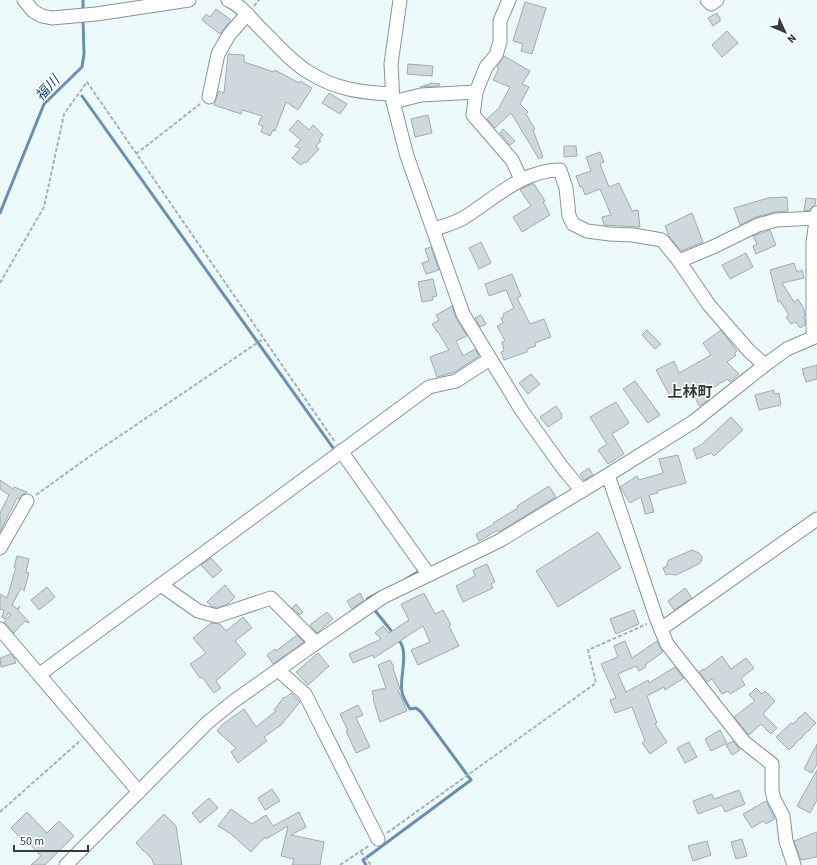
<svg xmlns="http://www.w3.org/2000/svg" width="817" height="865" viewBox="0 0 817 865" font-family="'Source Sans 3','Noto Sans JP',sans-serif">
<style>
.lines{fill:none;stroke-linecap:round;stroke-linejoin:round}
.stream{stroke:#6a8fb3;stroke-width:3}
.building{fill:#ced9de;stroke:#a0abb0}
.minor-casing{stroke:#889596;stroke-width:15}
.path{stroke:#a8b2b3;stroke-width:2;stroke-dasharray:4 2;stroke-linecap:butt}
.minor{stroke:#fff;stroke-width:13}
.labels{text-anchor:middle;stroke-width:3;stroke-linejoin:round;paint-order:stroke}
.water-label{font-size:14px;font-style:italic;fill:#0f4877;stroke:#fff}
.quarter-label{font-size:15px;font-weight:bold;fill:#353a3a;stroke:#fff}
</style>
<rect width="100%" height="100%" fill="#edfafb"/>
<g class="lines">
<!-- stream -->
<g class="stream">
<path d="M83,0V12"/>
<path d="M82,96L336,452"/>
<path d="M0,213L44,104L82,67L84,54L83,19"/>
<path d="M406,579L418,572V568"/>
<path d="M369,601L367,599L376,594"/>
<path d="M373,608L393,633"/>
<path d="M366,865L363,860L374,852L471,780L421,712L416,708L410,709C407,704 403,698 402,692C399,676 410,652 398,639"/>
</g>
</g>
<!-- building -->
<g class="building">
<path d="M525,2L546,8L532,54L521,51L523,44L513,41Z"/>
<path d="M216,9L231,20L220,34L202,20L206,14L210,17Z"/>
<path d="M717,13L720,18V21L713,26L708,18Z"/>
<path d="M727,31L738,43L722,57L712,45Z"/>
<path d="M228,54L244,55V62L274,72L275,70L299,83L300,81L312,88L298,110L286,102L275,131L273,130L270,136L261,132L263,126L258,124L262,116L242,110L241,114L214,105L219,91L224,93Z"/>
<path d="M504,56L530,71L522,84L529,87L520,104L528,112L526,114L535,129L533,130L543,157L539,159L511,113L495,128L487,119L499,108L510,87L493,80L499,68L497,67Z"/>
<path d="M408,64L433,66L432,76L407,74Z"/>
<path d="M432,83L440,84L439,86L420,87Z"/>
<path d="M329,93L347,104L340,114L322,103Z"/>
<path d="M428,115L432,133L415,137L411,119Z"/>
<path d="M298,120L309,130L313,125L323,135L319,140L321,141L316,146L319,149L306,163L304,162L301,165L292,158L300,149L295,146L301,140L289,130Z"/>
<path d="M503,129L515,141L510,145L500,133Z"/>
<path d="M564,146H576L577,156L564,157Z"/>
<path d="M600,152L604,162L600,164L609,187L619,183L632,211L638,210L640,227L604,225L602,217L611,215L600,189L585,195L582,186L580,187L576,176L591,171L586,157Z"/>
<path d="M531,184H534L545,201L543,202L550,215L522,232L513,217L531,206L520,190Z"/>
<path d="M787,197L788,211L774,212L756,217L740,225L734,208L768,198Z"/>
<path d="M806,198L816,199L815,205L811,208L810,210L804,211Z"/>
<path d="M692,213L703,242L681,251L669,236L665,226Z"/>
<path d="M770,230L776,245L756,254L753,246L757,244L753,236Z"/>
<path d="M481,242L491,263L479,269L469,248Z"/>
<path d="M431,247L439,270L426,274L422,263L429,261L425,249Z"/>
<path d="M746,253L753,267L730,279L722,265Z"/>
<path d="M794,263L797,272L802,270L804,278L782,283L794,302L798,299L804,309L805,316L803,317L805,319V325L800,328L796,322L791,324L786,317L789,315L780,301L778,302L770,270Z"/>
<path d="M512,274L521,296L517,298L530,324L544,319L551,337L535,343L536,346L527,349V352L504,360L501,352L504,351L502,342L505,341L497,326L503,323L501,318L504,316L503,314L514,308L506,290L489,296L485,284Z"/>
<path d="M433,279L437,296L432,297L433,300L422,302L418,282Z"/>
<path d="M452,306L456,318L467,336L456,341L463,356L475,349L479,356L455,372L437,377L430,357L449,350L438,332H437L432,324L439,320L436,315Z"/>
<path d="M481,315L486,324L480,327L475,318Z"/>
<path d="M647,330L661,344L655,349L642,335Z"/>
<path d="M721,330L737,351L734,354L736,355L727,362L739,374L730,382L727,379L706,392L710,399L699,406L692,391L672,400L656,370L674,361L679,373L711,355L703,343Z"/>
<path d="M817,365V379L806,382L802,369Z"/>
<path d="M531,374L540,384L528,394L519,383Z"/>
<path d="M635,381L660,415L648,423L623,389Z"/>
<path d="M774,390V394L779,393L781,405L759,410L755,395Z"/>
<path d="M616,402L629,423L612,434L624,454L608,464L598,450L607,444L590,417Z"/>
<path d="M556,406L562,414L561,415L562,418L548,427L540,417Z"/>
<path d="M731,417L743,430L714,456L711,453L697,459L693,449L701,445Z"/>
<path d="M678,455L686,483L657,491L658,493L649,495L654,512L645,514L641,497L630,503L620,487L637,476L639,480L663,473L659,459Z"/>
<path d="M589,468L593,475L584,480L580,474Z"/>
<path d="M0,480L13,489L14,487L27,492L23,494L19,499L17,498L0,532V513L9,495L0,489Z"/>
<path d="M549,486L556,497L499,532L498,530L479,541L476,534L494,524L493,523L518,508L517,506Z"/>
<path d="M598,532L621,568L558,607L536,571Z"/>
<path d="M692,550L699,553L702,557L701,562L699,564L676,575L669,574L666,575L663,568L667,566V563L669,560Z"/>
<path d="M17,556L29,559L26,572L29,573L24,591L21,588L12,605L17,609L20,606L18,610L29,622V623L25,621L14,633L4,622L11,614L8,613L5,619L2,617L4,610L0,609V594L7,598L16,567H14Z"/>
<path d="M211,558L222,570L213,578L201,565Z"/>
<path d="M487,564L495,582L491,584L493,588L463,602L456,586L475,576L473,570Z"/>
<path d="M225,585L235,597L228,604L217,608L211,606L207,602Z"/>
<path d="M47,587L55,597L39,610L31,600Z"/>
<path d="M685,588L692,598L674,610L668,601Z"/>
<path d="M360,593L364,600L352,609L347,601Z"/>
<path d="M424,593L435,614L443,610L451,625L449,626L459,646L418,665L411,650L430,642L423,626L374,658L373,655L353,663L349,654L381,639L375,633L383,626L389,633L409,620L401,604Z"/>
<path d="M296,604L303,612L300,615L292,608Z"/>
<path d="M634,610L639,624L616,634L610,619Z"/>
<path d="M327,612L333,619L317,633L310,625Z"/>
<path d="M243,617L252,628L235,641L246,654L216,681L221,688L214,693L202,677L200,678L190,664L206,653L193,638L211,623L220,624L226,631Z"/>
<path d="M297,635L304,642L273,664L267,655L275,649L276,651Z"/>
<path d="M625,641L632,658L657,641L663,652L645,665L646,667L639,671L636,666L618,674L626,692L648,680L649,683L675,667L684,678L665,690L664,687L647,696L657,723L655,724L667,742L650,754L642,743L645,741L632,707L615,713L610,700L616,698L601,664L618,657L614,646Z"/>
<path d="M318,653L329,666L308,685L296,672Z"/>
<path d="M11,654L14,658L16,663L1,667L0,658Z"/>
<path d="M722,656L731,669L746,658L754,668L741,678L745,685L730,694L728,691L722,694L712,679L707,682L699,672L704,669V670Z"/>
<path d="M390,660L394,667L393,668L400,689L398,690L407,711L380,722L373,699L374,698L372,691L386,688L378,665Z"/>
<path d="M756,688L762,694L765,691L775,701L763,714L777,728L771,734L761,724L749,735L734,717L755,701L749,695Z"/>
<path d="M291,693L300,702L281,725L264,737L267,741L238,763L231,752L236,748L217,731L223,724L244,709L256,727L276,711L274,710L284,697L285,698Z"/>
<path d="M358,705L363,715L356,718L370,747L356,753L346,731H348L340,714Z"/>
<path d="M805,712L816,723L789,750L776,737L791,723L793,724Z"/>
<path d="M720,730L727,743L711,751L705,739Z"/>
<path d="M733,741L740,750L732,755L726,745Z"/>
<path d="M689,742L697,757L685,763L677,748Z"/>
<path d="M817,744V764L812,773L804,769Z"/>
<path d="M817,770V800L810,813L797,806Z"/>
<path d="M272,789L280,801L265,810L258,798Z"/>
<path d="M739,790L745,804L725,812L722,805L698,814L693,801L712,794L714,799Z"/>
<path d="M209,798L218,808L200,823L192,813Z"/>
<path d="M766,801L775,819L766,824L763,821L752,828L743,814Z"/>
<path d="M231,809L252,824L266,815L273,826L299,812L306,827L291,835L324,842L320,865H292L294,859L281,856L288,826L266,839L265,837L251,852L231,834L218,826Z"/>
<path d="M27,812L47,833L59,821L74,836L45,865H31L41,856L24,838L22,839L11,828Z"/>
<path d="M164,814L176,826L182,865H154L152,859L136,843Z"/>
<path d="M817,832V857L801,860L794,841Z"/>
<path d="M742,839L747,856L736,859L731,842Z"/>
<path d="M707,841L711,855L693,861L688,846Z"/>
</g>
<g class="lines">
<defs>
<g id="minor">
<path d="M24,0L33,11L42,16L52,18L96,14L189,0"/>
<path d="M228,0C241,5 250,18 260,28C276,43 291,62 310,73C335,89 363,93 392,94"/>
<path d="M400,0L391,64L393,102L407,156L463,314L522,411L562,467L582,491"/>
<path d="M509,0L500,21V42L496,55L486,67L476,92L473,115L512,160L521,179"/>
<path d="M707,0L711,4L717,0"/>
<path d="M209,97L218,54L229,35L247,14"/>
<path d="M393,102L421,95L476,92"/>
<path d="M434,229C444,226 456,223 465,217C495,198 523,170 560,170L566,188L569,216L573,224L587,231L610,234L633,235L662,240L679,261L709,305L749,351L765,365"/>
<path d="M679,261L713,247L758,225L776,220L816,218"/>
<path d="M813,337V243L817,213"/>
<path d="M341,451L429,575"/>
<path d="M608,475L657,620L667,644L744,742L772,764V791L774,799L783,816L786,841L794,865"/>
<path d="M0,548L27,501"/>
<path d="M161,585L198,611L217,616L271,598L316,643"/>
<path d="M0,629L139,792"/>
<path d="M661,629L817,519"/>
<path d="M278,670L305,694L378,839"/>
<path d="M40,674L429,387L456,381L490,359"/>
<path d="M66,865L208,722L234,701L316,643L383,597L499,541L608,475L693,422L765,365L787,349L817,336"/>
</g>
</defs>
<!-- minor casing -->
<use href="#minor" class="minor-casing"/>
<!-- path -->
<g class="path">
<path d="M254,6L259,0"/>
<path d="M136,154L200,104"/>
<path d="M0,283L44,207L64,114L87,82L335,442"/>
<path d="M36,495L90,456L263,339"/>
<path d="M0,812L81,740"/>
<path d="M387,833L596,683L588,650L647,624"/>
<path d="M361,852L371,865"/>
<path d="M340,865L370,845"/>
</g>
<!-- minor -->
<use href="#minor" class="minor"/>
</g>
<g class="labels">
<!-- water labels -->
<g class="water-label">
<text transform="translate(47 88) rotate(-48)" y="5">福川</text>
</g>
<!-- quarter labels -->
<g class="quarter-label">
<text x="690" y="397">上林町</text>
</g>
</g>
<!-- north arrow -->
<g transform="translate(785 32) rotate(134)" stroke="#ffffff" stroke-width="3" paint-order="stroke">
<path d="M0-3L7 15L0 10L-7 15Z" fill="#353a3a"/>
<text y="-6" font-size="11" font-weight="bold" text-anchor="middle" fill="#353a3a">N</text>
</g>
<!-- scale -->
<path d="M14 845v6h74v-6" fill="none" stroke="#353a3a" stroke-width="2"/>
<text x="20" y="845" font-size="12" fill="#353a3a" stroke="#ffffff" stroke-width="3" paint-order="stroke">50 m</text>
</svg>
